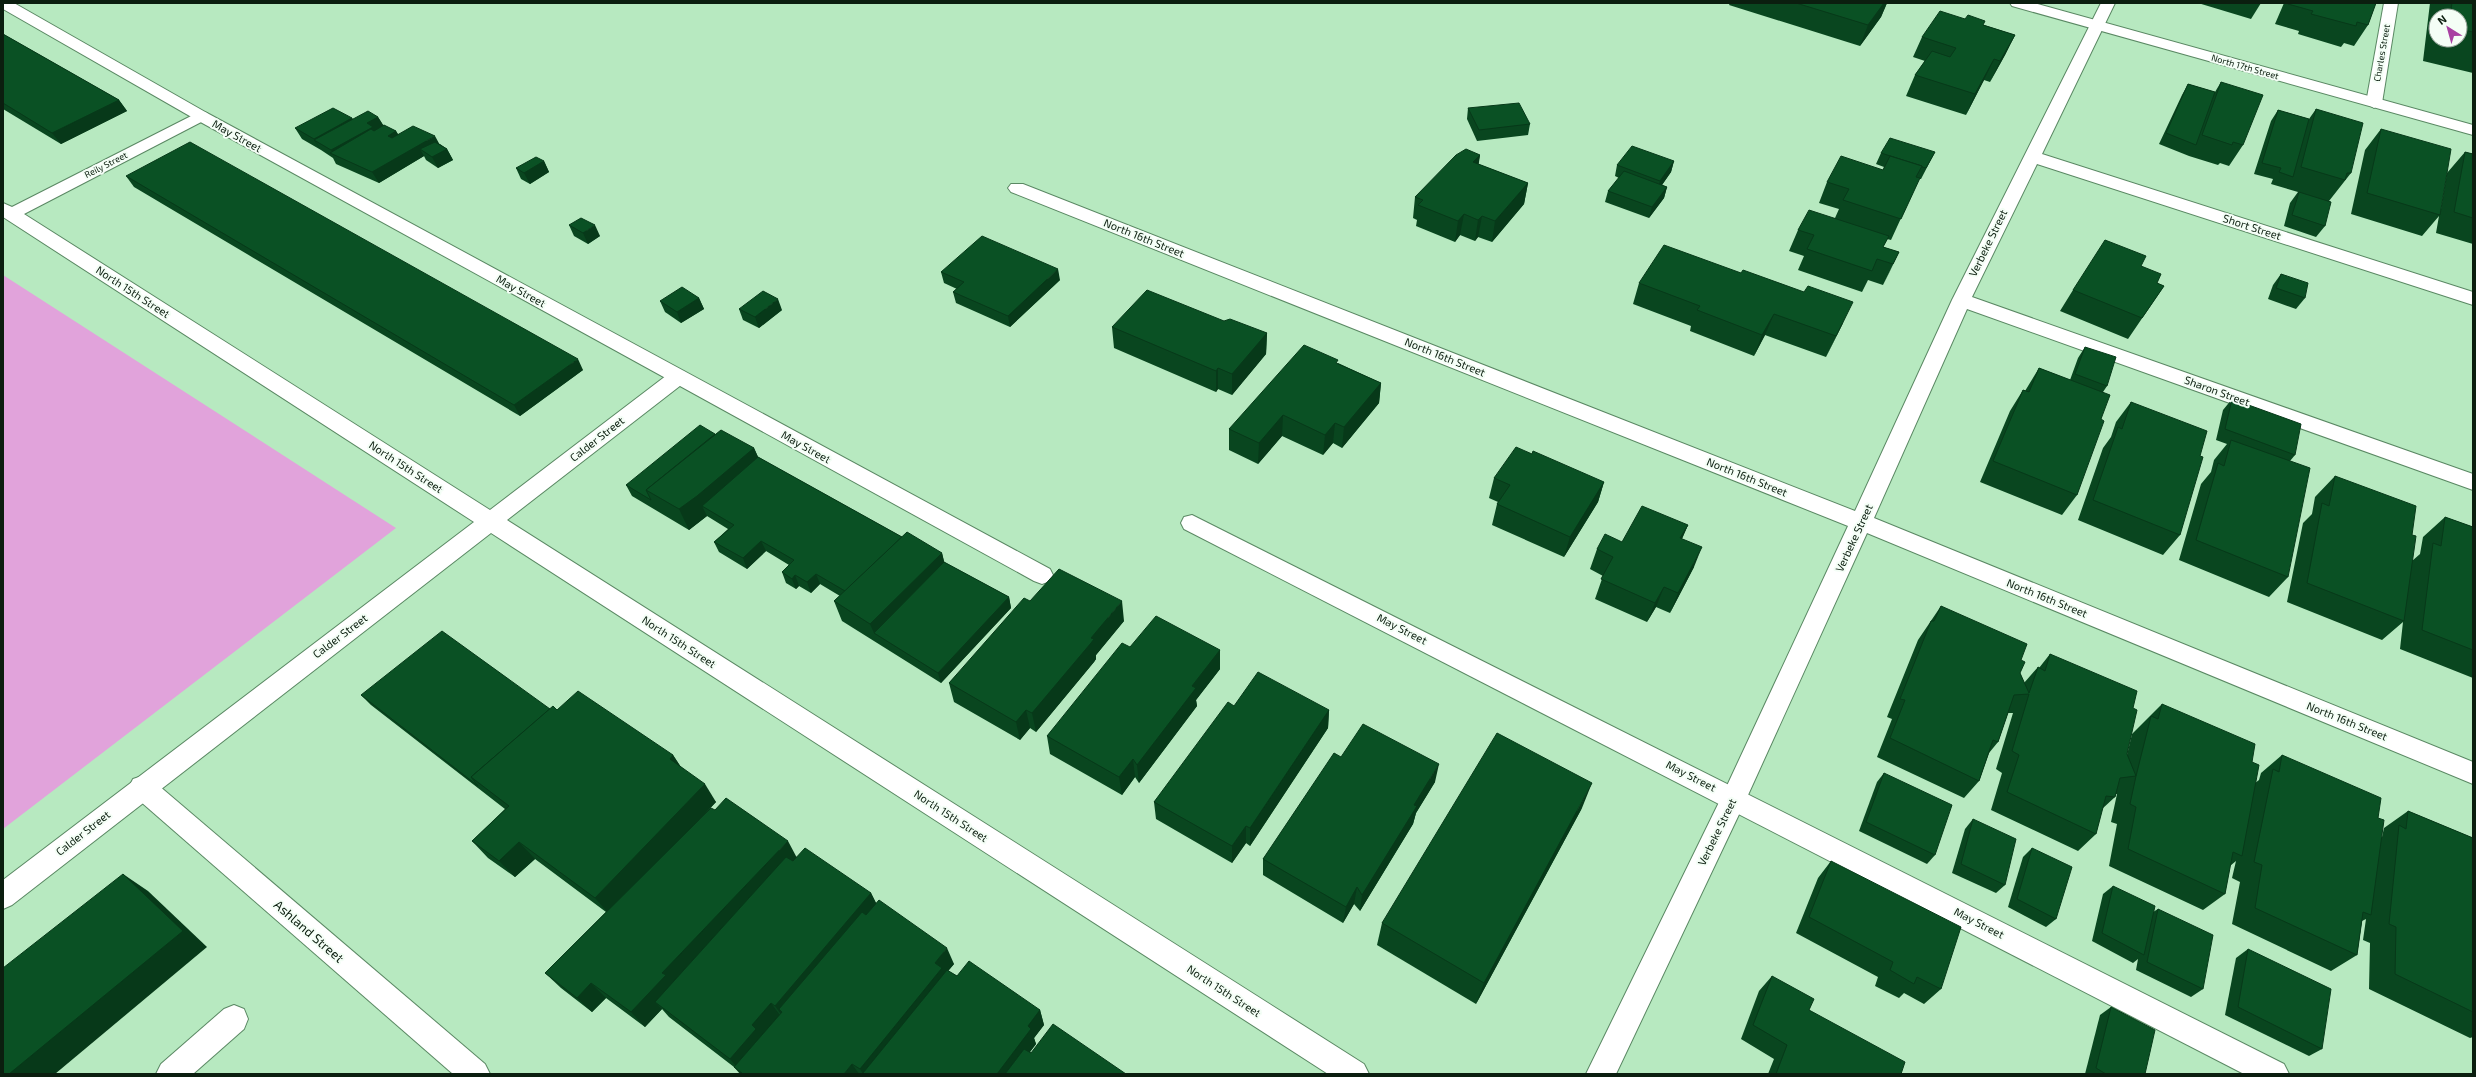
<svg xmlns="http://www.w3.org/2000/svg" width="2476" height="1077" viewBox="0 0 2476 1077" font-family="'Exo 2',sans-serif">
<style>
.green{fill:#e1a3db}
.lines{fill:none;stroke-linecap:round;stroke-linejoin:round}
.service-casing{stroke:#5a8863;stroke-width:2}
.minor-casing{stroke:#5a8863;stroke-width:2}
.secondary-casing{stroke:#5a8863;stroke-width:2}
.service{fill:#fff;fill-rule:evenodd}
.minor{fill:#fff;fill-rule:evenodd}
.secondary{fill:#fff;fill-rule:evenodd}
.wall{fill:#09461f;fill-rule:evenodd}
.shaded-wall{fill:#073919}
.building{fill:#0a5124;stroke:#073919}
.labels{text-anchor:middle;stroke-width:4;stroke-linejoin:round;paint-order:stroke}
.far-street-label{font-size:9px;fill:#0b1e0f;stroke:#f4fef6}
.street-label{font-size:11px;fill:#0b1e0f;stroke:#f4fef6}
.near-street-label{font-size:13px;fill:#0b1e0f;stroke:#f4fef6}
</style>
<rect width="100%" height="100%" fill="#b7e9c0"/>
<!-- green -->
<path class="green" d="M3,275L396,528L3,829Z"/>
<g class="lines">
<defs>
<g id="service">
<path d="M3,3H14L207,113L1050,569L1053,575L1050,581L1042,584L1034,581L195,119L3,9Z"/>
<path d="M1192,515L2284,1064L2289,1074H2244L1184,529L1181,523L1184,517Z"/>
<path d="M142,776L151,779L485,1064L490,1074H453L133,795L129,787L133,779Z"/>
<path d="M234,1005L244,1009L248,1019L244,1029L193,1074H156L161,1064L224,1009Z"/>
</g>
<g id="minor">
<path d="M2101,3H2115L2042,154L2473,292V305L2037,164L1972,297L2473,474V490L1967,309L1874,518L2473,762V784L1867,533L1743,806L1616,1074H1586L1725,790L1848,526L1011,192L1008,188L1011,184H1023L1855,511L1952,300Z"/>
<path d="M2384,3H2398L2382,103L2374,108L2366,103Z"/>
<path d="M201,111L207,113L209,116L207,119L24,214L490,510L671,372L678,370L685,372L688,377L685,382L507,520L1364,1064L1369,1074H1328L491,533L12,905L3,909V880L474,522L3,217V203L12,207Z"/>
</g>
<path id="secondary" d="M2010,3H2034L2473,125V135L2012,6Z"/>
</defs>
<!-- service casing -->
<use href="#service" class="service-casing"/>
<!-- minor casing -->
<use href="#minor" class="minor-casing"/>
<!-- secondary casing -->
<use href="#secondary" class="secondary-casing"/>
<!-- service -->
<use href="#service" class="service"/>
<!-- minor -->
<use href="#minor" class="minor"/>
<!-- secondary -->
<use href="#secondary" class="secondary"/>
</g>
<!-- wall -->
<g class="wall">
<path d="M1730,3H1887L1881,17L1860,46L1729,5Z"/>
<path d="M2198,3H2261L2251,19Z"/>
<path d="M2284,3H2376L2368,25L2354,46L2344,43L2341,47L2298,34L2299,31L2275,24Z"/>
<path d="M2430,3H2473V73L2423,61ZM2436,16H2460V40H2436Z"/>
<path d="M1984,25L2015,35L2005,55L1990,82L1984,80L1966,115L1906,96L1915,75L1925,61L1913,57L1922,37Z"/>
<path d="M3,34L119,100L127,111L61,144L3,109Z"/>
<path d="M2221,82L2243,145L2229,166L2220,163L2218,165L2189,156L2159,144L2182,95L2188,84L2215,92Z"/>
<path d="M1468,108L1530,124L1528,135L1477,141L1467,119Z"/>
<path d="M2316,109L2351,173L2329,201L2325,226L2316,237L2284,226L2290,203L2298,192L2271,184L2273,179L2254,174L2271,121L2278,110L2309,119Z"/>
<path d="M378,117L383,125L396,131L398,134L440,144L447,149L453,160L438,168L426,160L424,156L379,183L336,164L333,158L321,150L302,139L295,128L352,118L353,119Z"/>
<path d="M2381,129L2441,209L2447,173L2465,152L2473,154V244L2436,233L2439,216L2422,236L2351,214L2365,150Z"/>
<path d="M1935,152L1921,179H1919L1891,240L1887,239L1883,247L1899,252L1883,285L1868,280L1862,292L1798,270L1804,256L1789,251L1798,230L1835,218L1839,209L1819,203L1827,182L1883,170L1884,167L1876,164L1881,153Z"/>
<path d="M1480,155L1478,164L1528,183L1524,204L1492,242L1478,237L1475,241L1460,235L1455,242L1416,226L1417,220L1413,218L1415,197Z"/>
<path d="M544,161L549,172L530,184L521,179L516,168Z"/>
<path d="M1674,161L1671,172L1662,185L1667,187L1664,198L1649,218L1605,202L1608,191L1619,178L1615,176L1617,165Z"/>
<path d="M126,176L583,370L520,416L134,187Z"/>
<path d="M569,225L600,236L588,244L574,236Z"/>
<path d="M2141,266L2157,283L2164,286L2128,339L2060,311L2073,290Z"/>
<path d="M941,272L1060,280L1010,327L956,303L953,292L957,289L944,283Z"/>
<path d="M2281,274L2305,298L2296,309L2268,299L2273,285Z"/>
<path d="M1639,283L1843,323L1826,357L1765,335L1754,356L1690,331L1691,326L1633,304Z"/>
<path d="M699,298L704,309L681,323L665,312L660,301Z"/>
<path d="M739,309L782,310L759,328L743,320Z"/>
<path d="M1224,321L1267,333L1266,354L1232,395L1218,389L1216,392L1114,348L1112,327Z"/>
<path d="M2085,347L2107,386L2103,392L2101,419L2077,495L2062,515L1980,482L2010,411L2023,390L2025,391L2039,368L2070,380L2078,358Z"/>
<path d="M1338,363L1381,383L1379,403L1342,448L1333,443L1323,455L1282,436L1258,464L1229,450V429Z"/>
<path d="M2232,399L2295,455L2290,461L2288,577L2269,597L2179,560L2201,484L2211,472L2214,460L2227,444L2216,440L2223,410Z"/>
<path d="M2131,402L2200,456L2180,535L2163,555L2078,520L2103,448L2111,437L2116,422Z"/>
<path d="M715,434L754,448L758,457L902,537L942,553L944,562L1009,597L1011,608L941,683L842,621L834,601L840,596L820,584L811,593L799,586L796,589L786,583L782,572L789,565L766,551L747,569L719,552L714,542L728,529L707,516L689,530L632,496L626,485Z"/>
<path d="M2335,476L2412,535V561L2420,554L2423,537L2445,517L2473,527V678L2400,649L2403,622L2382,640L2287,602L2303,523L2312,514L2315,497Z"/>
<path d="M1494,478L1604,482L1598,502L1564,557L1492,525L1497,504L1498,502L1489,498Z"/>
<path d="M1688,525L1682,539L1694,567L1670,613L1656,607L1647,622L1595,599L1603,576L1590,569L1597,549L1622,542Z"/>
<path d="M1030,601L1124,621L1096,655V659L1094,662L1036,732L1030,728L1020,740L954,702L949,683Z"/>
<path d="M1941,606L2021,660L2020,673L2024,683L2038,667L2039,668L2050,654L2133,708L2127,754V755L2132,734L2162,704L2252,762L2255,783L2259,780L2261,773L2282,755L2378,818L2381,838L2382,837L2384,828L2408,811L2473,838V1037L2470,1038L2369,989L2370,943L2363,940L2366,919L2362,921L2357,955L2331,971L2232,924L2240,882L2232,878L2236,861L2230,866L2225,894L2203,910L2109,866L2117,824L2111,822L2117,794H2116L2115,797L2102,809L2096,834L2078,851L1991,810L2002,773L1996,769L2013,713H2008L1998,742L1989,753L1979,781L1964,798L1877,757L1892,719L1887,717L1918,640Z"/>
<path d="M1130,647L1220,650V669L1196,700L1197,706L1139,783L1135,777L1122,795L1050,754L1047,736Z"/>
<path d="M361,695L550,709L557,710L673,755L680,766L716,802L699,820L797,857L871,893L876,903L954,964L948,971L957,976L1040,1010L1044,1025L1034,1038L1036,1044L1030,1052L1031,1053L1126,1074H740L734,1067L669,1017L662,1009L645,1027L606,998L592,1012L561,988L545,973L606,912L535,859L515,877L488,858L472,841L505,809L371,705Z"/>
<path d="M1234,706L1329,710L1328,728L1250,846L1246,843L1232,863L1156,819L1154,802Z"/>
<path d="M1341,757L1435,782L1416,813L1413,824L1360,911L1354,904L1343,923L1263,875V859Z"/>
<path d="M1884,773L1935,855L1927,864L1859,831L1877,782Z"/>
<path d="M1582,808L1476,1004L1377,945L1382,923Z"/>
<path d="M1973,819L2005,885L1996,893L1952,873L1965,829Z"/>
<path d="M2032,848L2056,919L2046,927L2008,907L2023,857Z"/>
<path d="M1831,861L1941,989L1924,1004L1904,993L1899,998L1875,986L1878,977L1796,933L1818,878Z"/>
<path d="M2113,886L2153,912L2158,909L2203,989L2191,997L2136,970L2138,959L2133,963L2092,941L2103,894Z"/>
<path d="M2248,949L2322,1049L2309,1056L2225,1015L2236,958Z"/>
<path d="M1772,976L1809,1010L1901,1074H1768L1774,1059L1741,1039L1759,991Z"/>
<path d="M2111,1007L2145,1074H2085L2100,1015Z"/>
</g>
<!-- shaded-wall -->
<g class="shaded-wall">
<path d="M1884,3H1887L1881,17L1860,46L1868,25Z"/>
<path d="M2015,35L2005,55L1990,82L2000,61Z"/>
<path d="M1994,59L1984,80L1966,115L1975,94Z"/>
<path d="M119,100L127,111L61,144L52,133Z"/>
<path d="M378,117L385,128L334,154L331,150L367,123Z"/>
<path d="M352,118L358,129L314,140L321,150L314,139Z"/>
<path d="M396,131L402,142L394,147L388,136Z"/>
<path d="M435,136L441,147L420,149L424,156L379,183L372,172Z"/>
<path d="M447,149L453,160L438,168L432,157Z"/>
<path d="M1480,155L1477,176L1473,162Z"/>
<path d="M544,161L549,172L530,184L524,173Z"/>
<path d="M1674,161L1671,172L1657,192L1660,181Z"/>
<path d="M1528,183L1524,204L1492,242L1495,221Z"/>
<path d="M1667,187L1664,198L1649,218L1652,207Z"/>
<path d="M1464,214L1460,235L1455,242L1458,221Z"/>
<path d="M1482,216L1478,237L1475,241L1478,220Z"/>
<path d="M595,225L600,236L588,244L583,233Z"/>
<path d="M1899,252L1889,273L1883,285L1893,264Z"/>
<path d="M1058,269L1060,280L1010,327L1008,316Z"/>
<path d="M699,298L704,309L681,323L677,312Z"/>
<path d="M778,299L782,310L759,328L755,317Z"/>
<path d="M1853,302L1843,323L1826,357L1836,336Z"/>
<path d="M1774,314L1765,335L1754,356L1762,335Z"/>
<path d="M1267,333L1266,354L1232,395V374Z"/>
<path d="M578,359L583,370L520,416L514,405Z"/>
<path d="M1218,368V389L1216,392V371Z"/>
<path d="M1381,383L1379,403L1342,448L1344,427Z"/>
<path d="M1283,415L1282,436L1258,464L1259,443Z"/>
<path d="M1335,423L1333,443L1323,455L1325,435Z"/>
<path d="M754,448L763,468L702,506L707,516L689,530L679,509Z"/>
<path d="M1604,482L1598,502L1564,557L1570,537Z"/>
<path d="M1688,525L1679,545L1680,538Z"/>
<path d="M761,541L766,551L747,569L743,558Z"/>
<path d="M1702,547L1694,567L1670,613L1678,593Z"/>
<path d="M942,553L947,573L874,633L870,624Z"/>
<path d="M816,574L820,584L811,593L807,582Z"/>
<path d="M795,575L799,586L796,589L792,579Z"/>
<path d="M1664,587L1656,607L1647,622L1655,603Z"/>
<path d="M1009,597L1011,608L941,683L938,673Z"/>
<path d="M1122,601L1124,621L1096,655V659L1094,662L1036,732L1032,713L1091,638Z"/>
<path d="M1220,650V669L1196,700L1197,706L1139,783L1137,765L1192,686Z"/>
<path d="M1026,710L1030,728L1020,740L1016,722Z"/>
<path d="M1329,710L1328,728L1250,846V828Z"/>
<path d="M673,755L685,773L670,759Z"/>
<path d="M1133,759L1135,777L1122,795L1119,777Z"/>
<path d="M1439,764L1435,782L1416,813L1413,824L1360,911L1362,895L1414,805Z"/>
<path d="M1592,783L1582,808L1476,1004L1484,983Z"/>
<path d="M705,784L716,802L609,914L595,898Z"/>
<path d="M1246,826V843L1232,863V846Z"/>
<path d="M788,841L797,858L655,1002L662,1009L645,1027L631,1012L662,973Z"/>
<path d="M519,842L535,859L515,877L499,861Z"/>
<path d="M123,874L148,891L207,947L55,1074H9Z"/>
<path d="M1357,887L1354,904L1343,923L1346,907Z"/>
<path d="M871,893L879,909L782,1012L779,1009L787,1020L786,1021L775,1006Z"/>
<path d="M947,948L954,964L863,1073L864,1074H863L860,1069L935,963Z"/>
<path d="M591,983L606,998L592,1012L577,998Z"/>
<path d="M771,1003L782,1018L742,1073L730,1059L752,1025Z"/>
<path d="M1040,1010L1044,1025L1034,1038L1036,1044L1013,1074H997L1028,1026Z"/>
<path d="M852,1064L859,1074H844Z"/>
</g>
<!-- building -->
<g class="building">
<path d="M1796,3H1884L1868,25Z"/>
<path d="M2288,3H2376L2368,25L2357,22L2356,26L2311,14L2313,11L2288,4Z"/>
<path d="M2452,3H2473V32L2460,29V16H2450Z"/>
<path d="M1940,11L1965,19L1968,15L1985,21L1983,25L2015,35L2000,61L1994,59L1975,94L1915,75L1932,51L1950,57L1956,48L1922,37Z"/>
<path d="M3,34L119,100L52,133L3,103Z"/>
<path d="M2221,82L2263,95L2243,145L2233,142L2232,145L2202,135Z"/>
<path d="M2188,84L2215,92L2196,145L2166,133Z"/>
<path d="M1519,103L1530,124L1479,130L1468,108Z"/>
<path d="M333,108L352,118L314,139L295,128Z"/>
<path d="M2316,109L2363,123L2351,173H2347L2345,180L2301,167Z"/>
<path d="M2278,110L2309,119L2293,177L2279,172L2281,168L2262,163Z"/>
<path d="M368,111L378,117L367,123L373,127L331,150L314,140Z"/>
<path d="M384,125L396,131L388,136L392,138L413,126L435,136L372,172L330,153L371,129L374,131Z"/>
<path d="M2381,129L2451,149L2440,215L2367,193Z"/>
<path d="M1890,138L1935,152L1926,168L1922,167V166L1881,153Z"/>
<path d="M190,142L578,359L514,405L126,176Z"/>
<path d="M435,142L447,149L432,157L420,149Z"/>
<path d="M1632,146L1674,161L1660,181L1617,165Z"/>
<path d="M1466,149L1480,155L1473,162L1528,183L1495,221L1482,216L1478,220L1464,214L1458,221L1418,205L1423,200L1415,197L1456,155Z"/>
<path d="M2465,152L2473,154V218L2454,212Z"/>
<path d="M1841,156L1883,170L1890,156L1922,166L1916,177L1920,178L1901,219L1843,200L1849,189L1827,182Z"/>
<path d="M536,157L544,161L524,173L516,168Z"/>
<path d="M1624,171L1667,187L1652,207L1608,191Z"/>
<path d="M2299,192L2331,202L2325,226L2292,215Z"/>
<path d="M1809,210L1889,236L1883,247L1899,252L1893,264L1877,259L1872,271L1807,249L1814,235L1798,230Z"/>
<path d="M581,218L595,225L583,233L569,225Z"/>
<path d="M982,236L1058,269L1008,316L953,292L964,282L941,272Z"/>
<path d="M2105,240L2146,256L2141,266L2161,274L2157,283L2164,286L2142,318L2073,290Z"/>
<path d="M1664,245L1741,273L1743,270L1804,292L1808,286L1853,302L1836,336L1774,314L1762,335L1697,310L1700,306L1639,283Z"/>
<path d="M2281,274L2308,283L2305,298L2276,288Z"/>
<path d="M682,287L699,298L677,312L660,301Z"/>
<path d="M1147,290L1224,321L1230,319L1267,333L1232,374L1218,368L1216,371L1112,327Z"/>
<path d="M763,291L778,299L755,317L739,309Z"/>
<path d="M1304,345L1338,360L1336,363L1381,383L1344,427L1335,423L1325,435L1283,415L1259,443L1229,429Z"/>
<path d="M2085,347L2116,357L2107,386L2075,374Z"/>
<path d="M2039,368L2110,395L2101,419L2104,421L2077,495L1993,461L2023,390L2029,392Z"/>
<path d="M2232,399L2301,424L2295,455L2225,429Z"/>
<path d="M2131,402L2207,431L2200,456L2203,457L2180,535L2093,500L2118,427L2122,429Z"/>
<path d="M700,425L715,434L646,490L651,500L626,485Z"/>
<path d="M721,430L754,448L697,496L679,509L646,490Z"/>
<path d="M2231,440L2310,468L2288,577L2196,540L2218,463L2224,466Z"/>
<path d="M1516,447L1532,454L1533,451L1604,482L1570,537L1497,504L1510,485L1494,478Z"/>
<path d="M758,457L902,537L845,591L816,574L807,582L795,575L792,579L782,572L794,560L761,541L743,558L714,542L734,525L702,506Z"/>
<path d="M2335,476L2416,506L2412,535L2416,536L2404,621L2307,583L2322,503L2329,506Z"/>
<path d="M1642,506L1688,525L1680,538L1702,547L1678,593L1664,587L1655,603L1601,579L1613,557L1597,549L1605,534L1622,542Z"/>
<path d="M2445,517L2473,527V650L2422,630L2433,543L2441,546Z"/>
<path d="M907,532L942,553L870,624L834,601Z"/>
<path d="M944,562L1009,597L938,673L874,633Z"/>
<path d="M1059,569L1122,601L1091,638L1094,639L1091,643L1032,713L1026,710L1016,722L949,683L1024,598L1030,601Z"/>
<path d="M1941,606L2027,644L2021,660L2025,662L2020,673L2029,693L2038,667L2045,671L2050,654L2137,691L2133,708L2137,710L2127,754L2136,776L2151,716L2158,719L2162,704L2255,744L2252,762L2259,765L2242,856L2233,852L2225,894L2128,849L2136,807L2130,804L2136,776L2120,778L2115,797L2106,796L2096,834L2007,792L2019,755L2012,751L2029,694L2014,695L1998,742L1993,740L1979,781L1890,738L1905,700L1900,699L1931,621H1934Z"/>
<path d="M1156,616L1220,650L1192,686L1196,688L1137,765L1133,759L1119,777L1047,736L1122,643L1130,647Z"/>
<path d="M442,631L550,709L471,777L478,786L361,695Z"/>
<path d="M1258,672L1329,710L1250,828L1246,826L1232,846L1154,802L1228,702L1234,706Z"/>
<path d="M578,691L673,755L670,759L705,784L595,898L519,842L499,861L472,841L509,806L471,777L553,706L557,710Z"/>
<path d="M1363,724L1439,764L1414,805L1417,806L1362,895L1357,887L1346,907L1263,859L1334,753L1341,757Z"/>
<path d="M1497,733L1592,783L1484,983L1382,923Z"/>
<path d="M2282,755L2381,798L2378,818L2384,820L2371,915L2363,912L2357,955L2255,908L2262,865L2254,862L2273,769L2279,772Z"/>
<path d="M1884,773L1952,805L1935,855L1866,822Z"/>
<path d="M726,798L788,841L662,973L666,975L631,1012L591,983L577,998L545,973L711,808L715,810Z"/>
<path d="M2408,811L2473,838V1012L2395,974L2396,927L2389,924L2399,825L2406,829Z"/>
<path d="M1973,819L2016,839L2005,885L1961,864Z"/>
<path d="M805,848L871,893L775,1006L771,1003L752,1025L756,1029L730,1059L655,1002L786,857L793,861Z"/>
<path d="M2032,848L2072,867L2056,919L2017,899Z"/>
<path d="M1831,861L1961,927L1941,989L1917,977L1914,984L1890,970L1893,962L1809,917Z"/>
<path d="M123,874L183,931L9,1074H3V968Z"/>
<path d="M2113,886L2155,906L2144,955L2102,933Z"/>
<path d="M879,900L947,948L935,963L942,968L860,1069L852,1064L844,1074H743L734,1067L782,1012L779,1009L862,912L866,915Z"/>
<path d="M2158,909L2213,935L2203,989L2147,962Z"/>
<path d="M2248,949L2331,989L2322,1049L2238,1007Z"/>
<path d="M969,961L1040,1010L1028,1026L1031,1029L997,1074H865L863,1073L947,970L957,976Z"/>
<path d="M1772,976L1814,999L1809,1010L1905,1062L1901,1074H1776L1787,1045L1753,1025Z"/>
<path d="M2111,1007L2155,1030L2145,1074H2106L2096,1068Z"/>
<path d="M1053,1024L1126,1074H1005L1024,1049L1031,1053Z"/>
</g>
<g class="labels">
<!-- far-street labels -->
<g class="far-street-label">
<text transform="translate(2382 53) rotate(-80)" y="3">Charles Street</text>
<text transform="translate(2245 67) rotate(16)" y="3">North 17th Street</text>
<text transform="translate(106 165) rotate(-27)" y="3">Reily Street</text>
</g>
<!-- street labels -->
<g class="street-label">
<text transform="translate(237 136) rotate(29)" y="4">May Street</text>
<text transform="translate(2252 227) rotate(18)" y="4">Short Street</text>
<text transform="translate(1144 238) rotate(22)" y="4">North 16th Street</text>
<text transform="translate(1988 243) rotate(-64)" y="4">Verbeke Street</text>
<text transform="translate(521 291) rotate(29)" y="4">May Street</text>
<text transform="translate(133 292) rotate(33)" y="4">North 15th Street</text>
<text transform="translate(1445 357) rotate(22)" y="4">North 16th Street</text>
<text transform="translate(2217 391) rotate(20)" y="4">Sharon Street</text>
<text transform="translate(597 439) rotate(-38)" y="4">Calder Street</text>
<text transform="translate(806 447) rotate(29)" y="4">May Street</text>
<text transform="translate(406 467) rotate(33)" y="4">North 15th Street</text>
<text transform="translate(1747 477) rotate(22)" y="4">North 16th Street</text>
<text transform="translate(1854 538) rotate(-65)" y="4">Verbeke Street</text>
<text transform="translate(2047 598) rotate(22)" y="4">North 16th Street</text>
<text transform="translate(1402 629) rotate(27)" y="4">May Street</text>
<text transform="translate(340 636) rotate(-37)" y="4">Calder Street</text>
<text transform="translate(679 642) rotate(33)" y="4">North 15th Street</text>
<text transform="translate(2347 721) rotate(22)" y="4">North 16th Street</text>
<text transform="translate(1691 776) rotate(27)" y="4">May Street</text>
<text transform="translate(951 816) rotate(33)" y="4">North 15th Street</text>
<text transform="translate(1717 832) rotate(-64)" y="4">Verbeke Street</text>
<text transform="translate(83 833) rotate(-38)" y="4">Calder Street</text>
<text transform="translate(1979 923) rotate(27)" y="4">May Street</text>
<text transform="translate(1224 991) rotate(33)" y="4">North 15th Street</text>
</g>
<!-- near-street labels -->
<g class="near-street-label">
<text transform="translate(309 931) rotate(41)" y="5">Ashland Street</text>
</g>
</g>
<!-- border -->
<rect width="2476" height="1077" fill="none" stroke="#0b1e0f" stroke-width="8"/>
<!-- north arrow -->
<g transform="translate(2448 28) rotate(323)"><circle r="19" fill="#f4fef6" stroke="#97a49a"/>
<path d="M0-3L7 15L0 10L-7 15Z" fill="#a840a2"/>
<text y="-6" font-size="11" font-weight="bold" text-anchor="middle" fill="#0b1e0f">N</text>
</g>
</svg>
